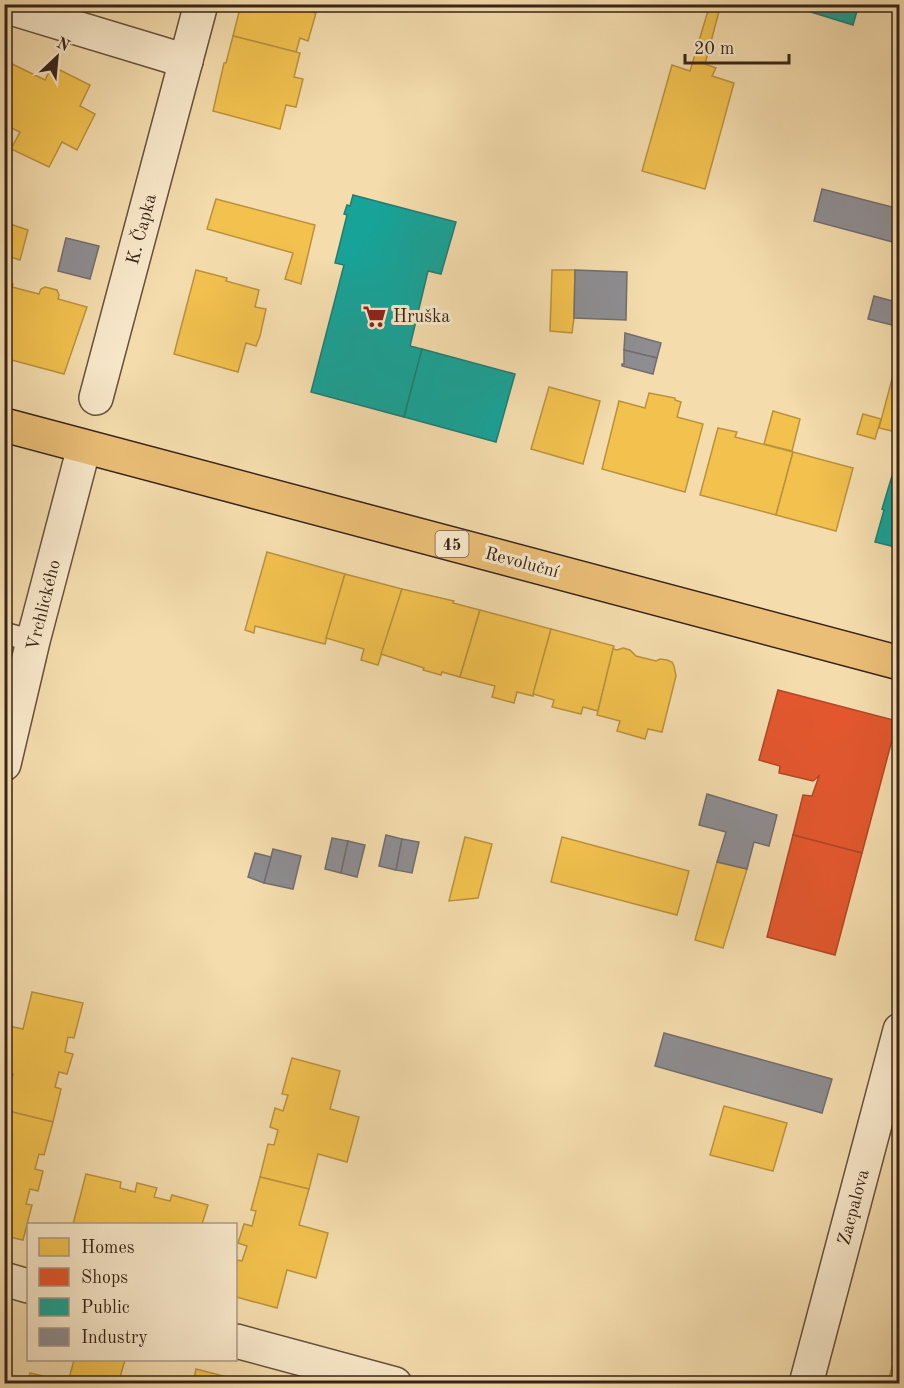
<svg xmlns="http://www.w3.org/2000/svg" width="904" height="1388" viewBox="0 0 904 1388" font-family="'Old Standard TT',serif">
<style>
.homes{fill:#f2c14e;stroke:#ba923e;stroke-width:1.5}
.shops{fill:#e4572e;stroke:#b04727;stroke-width:1.5}
.public{fill:#17a398;stroke:#217d72;stroke-width:1.5}
.industry{fill:#8d8d92;stroke:#736d6d;stroke-width:1.5}
.lines{fill:none;stroke-linecap:round;stroke-linejoin:round}
.service-casing{stroke:#66513d;stroke-width:24}
.minor-casing{stroke:#66513d;stroke-width:36}
.primary-casing{stroke:#372318;stroke-width:36}
.service{stroke:#f8e8ca;stroke-width:21}
.minor{stroke:#f8e8ca;stroke-width:33}
.primary{stroke:#eabe76;stroke-width:33}
.labels{text-anchor:middle;stroke-width:6;stroke-linejoin:round;paint-order:stroke}
.shield{fill:#f8e8ca;stroke:#715e4d;stroke-width:1.5}
.shield-label{font-size:16px;font-weight:bold;fill:#372318}
.street-label{font-size:18px;fill:#372318;stroke:#f8e8ca}
.poi-label{font-size:18px;fill:#372318;stroke:#f8e8ca;text-anchor:start}
</style>
<rect width="100%" height="100%" fill="#f4dcad"/>
<filter id="stains"><feTurbulence type="fractalNoise" baseFrequency=".00333" numOctaves="4"/><feColorMatrix values="0 0 0 0 .2 0 0 0 0 .09 0 0 0 0 .02 0 0 0 .5 -.17"/></filter>
<radialGradient id="worn" r=".72"><stop offset=".6" stop-color="#630" stop-opacity="0"/><stop offset="1" stop-color="#630" stop-opacity=".3"/></radialGradient>
<!-- homes -->
<g class="homes">
<path d="M241,4H309L307,11L316,13L308,41L300,38L296,52L233,36Z"/>
<path d="M521,4H560L559,7L521,10Z"/>
<path d="M710,4H721L705,64L716,68L712,76L734,83L705,189L642,171L672,65L690,71Z"/>
<path d="M233,36L300,53L294,77L303,79L296,107L286,105L280,129L213,111L224,63H226Z"/>
<path d="M4,60L45,80L52,66L90,85L80,106L95,114L77,150L62,142L49,167L11,149L20,132L5,125L4,127Z"/>
<path d="M216,199L315,225L301,284L285,279L293,253L207,229Z"/>
<path d="M10,224L28,230L20,260L4,255V245Z"/>
<path d="M196,270L227,278L226,281L259,290L255,307L266,309L260,336L256,346L246,343L238,372L174,354Z"/>
<path d="M552,270H575L574,318L572,333L550,331Z"/>
<path d="M4,282L13,284L4,316Z"/>
<path d="M12,287L39,294L41,289L45,287L57,290L59,295L58,299L87,307L64,374L4,358V316Z"/>
<path d="M900,349V433L879,428Z"/>
<path d="M549,387L600,401L583,464L531,449Z"/>
<path d="M649,393L675,398V400L681,402L677,417L703,424L685,492L602,469L619,401L645,408Z"/>
<path d="M773,411L800,419L792,451L764,444Z"/>
<path d="M863,414L881,419L875,439L857,434Z"/>
<path d="M718,428L737,432L735,437L793,452L776,515L700,495Z"/>
<path d="M793,452L853,468L836,531L776,515Z"/>
<path d="M267,552L345,574L325,644L255,626L254,633L245,630Z"/>
<path d="M345,574L402,589L378,665L361,660L364,649L326,638Z"/>
<path d="M402,589L454,601L453,603L480,610L460,677L442,672L441,675L423,670L424,668L381,654Z"/>
<path d="M480,610L551,629L533,696L517,692L514,703L492,697L495,686L460,677Z"/>
<path d="M551,629L614,646L598,711L583,707L581,714L552,707L554,700L533,694Z"/>
<path d="M623,648L630,650L636,656L656,661L660,659L667,660L672,662L674,666L676,676L662,732L648,729L645,739L617,731L620,721L597,715L613,649L617,650Z"/>
<path d="M465,837L492,844L478,898L449,901Z"/>
<path d="M562,837L689,871L677,915L551,882Z"/>
<path d="M717,862L747,869L723,948L695,940Z"/>
<path d="M32,992L83,1003L74,1038L68,1037L65,1052L73,1054L67,1074L59,1072L55,1087L61,1089L53,1122L4,1110V1104L13,1074L4,1073V1025L23,1029Z"/>
<path d="M292,1058L340,1071L330,1109L359,1117L347,1162L318,1154L309,1189L260,1177L268,1144L274,1145L278,1130L270,1127L275,1108L283,1111L288,1095L282,1094Z"/>
<path d="M724,1106L787,1123L773,1171L710,1155Z"/>
<path d="M4,1110L53,1122L44,1155L39,1154L35,1169L43,1171L38,1191L30,1189L26,1204L32,1205L23,1240L4,1236Z"/>
<path d="M86,1174L121,1182L120,1188L135,1192L137,1183L157,1188L154,1197L170,1201L172,1195L208,1205L202,1224H73Z"/>
<path d="M260,1177L309,1189L299,1225L328,1233L316,1278L287,1270L277,1308L236,1297V1267L237,1260L242,1261L247,1246L238,1243L244,1224L252,1226L256,1211L251,1210Z"/>
<path d="M898,1331L900,1332V1384H887L896,1354L892,1353Z"/>
<path d="M74,1360H125L118,1384H28L30,1373L68,1382Z"/>
<path d="M196,1369L239,1380V1384H193Z"/>
</g>
<!-- shops -->
<g class="shops">
<path d="M778,690L893,720L896,718L898,723L896,725L862,853L793,835L803,795L812,796L819,776L813,781L779,773L780,766L759,760Z"/>
<path d="M793,835L862,853L835,955L767,937Z"/>
</g>
<!-- public -->
<g class="public">
<path d="M785,4H859L853,25Z"/>
<path d="M353,195L456,222L441,274L428,271L410,346L422,349L404,417L311,392L344,265L335,263L347,215L344,214L347,205L350,206Z"/>
<path d="M422,349L515,374L496,442L404,417Z"/>
<path d="M895,466L900,468V550L894,549L895,547L875,542L884,510L882,509Z"/>
</g>
<!-- industry -->
<g class="industry">
<path d="M822,189L900,209V244L814,221Z"/>
<path d="M66,238L99,246L90,279L58,271Z"/>
<path d="M575,270L627,272L626,320L574,318Z"/>
<path d="M874,296L900,303V327L868,319Z"/>
<path d="M625,333L661,343L657,358L624,350Z"/>
<path d="M624,350L657,358L653,374L622,366V364H624Z"/>
<path d="M707,794L777,815L769,846L754,842L747,869L717,862L726,832L699,825Z"/>
<path d="M386,835L402,839L396,870L379,866Z"/>
<path d="M332,838L348,841L341,873L325,869Z"/>
<path d="M402,839L419,842L412,873L396,870Z"/>
<path d="M348,841L365,845L357,877L341,873Z"/>
<path d="M273,849L301,856L293,889L264,883Z"/>
<path d="M255,853L271,857L264,883L248,877Z"/>
<path d="M664,1033L832,1079L822,1113L655,1066Z"/>
</g>
<g class="lines">
<defs>
<path id="service" d="M4,633L33,641"/>
<g id="minor">
<path d="M4,6L186,61"/>
<path d="M96,398L201,4"/>
<path d="M4,764L33,641L84,447"/>
<path d="M4,1279L28,1286"/>
<path d="M236,1341L395,1384"/>
<path d="M806,1384L900,1030"/>
</g>
<path id="primary" d="M4,425L900,663"/>
</defs>
<!-- service casing -->
<use href="#service" class="service-casing"/>
<!-- minor casing -->
<use href="#minor" class="minor-casing"/>
<!-- primary casing -->
<use href="#primary" class="primary-casing"/>
<!-- service -->
<use href="#service" class="service"/>
<!-- minor -->
<use href="#minor" class="minor"/>
<!-- primary -->
<use href="#primary" class="primary"/>
</g>
<!-- icons -->
<defs>
<symbol id="supermarket-bare" viewBox="-9 -9 18 18"><path d="M-6-5.5h2.5l.6 2H6L4.5 2H-2.5L-4.4-4H-6ZM-1.5 3.2a1.3 1.3 0 1 0 .1 0ZM3 3.2a1.3 1.3 0 1 0 .1 0Z" fill="#8f2418" stroke="#f8e8ca" stroke-width="2.5" paint-order="stroke"/></symbol>
</defs>
<g fill-rule="evenodd">
<use href="#supermarket-bare" x="358" y="300" width="33" height="33"/>
</g>
<g class="labels">
<!-- shield labels -->
<rect class="shield" x="435.5" y="531" width="33" height="26" rx="4.5"/>
<g class="shield-label">
<text x="452" y="550">45</text>
</g>
<!-- street labels -->
<g class="street-label">
<text transform="translate(141 229) rotate(-75)" y="6">K. Čapka</text>
<text transform="translate(522 562) rotate(15)" y="6">Revoluční</text>
<text transform="translate(43 605) rotate(-76)" y="6">Vrchlického</text>
<text transform="translate(853 1207) rotate(-75)" y="6">Zacpalova</text>
</g>
<!-- poi labels -->
<g class="poi-label">
<text x="393" y="322">Hruška</text>
</g>
</g>
<!-- margin -->
<rect width="904" height="1388" fill="none" stroke="#f4dcad" stroke-width="24"/>
<rect x="6" y="6" width="892" height="1376" fill="none" stroke="#372318" stroke-width="3"/>
<rect x="12" y="12" width="880" height="1364" fill="none" stroke="#372318" stroke-width="1.5"/>
<!-- legend -->
<rect x="27" y="1223" width="210" height="138" fill="#f8e8ca" stroke="#ab9983" stroke-width="1.5"/>
<rect x="39" y="1238" width="30" height="18" fill="#f2c14e" stroke="#ab9983" stroke-width="1.5"/>
<text x="81" y="1253" font-size="18" fill="#372318">Homes</text>
<rect x="39" y="1268" width="30" height="18" fill="#e4572e" stroke="#ab9983" stroke-width="1.5"/>
<text x="81" y="1283" font-size="18" fill="#372318">Shops</text>
<rect x="39" y="1298" width="30" height="18" fill="#17a398" stroke="#ab9983" stroke-width="1.5"/>
<text x="81" y="1313" font-size="18" fill="#372318">Public</text>
<rect x="39" y="1328" width="30" height="18" fill="#8d8d92" stroke="#ab9983" stroke-width="1.5"/>
<text x="81" y="1343" font-size="18" fill="#372318">Industry</text>
<!-- north arrow -->
<g transform="translate(57 57) rotate(26)" stroke="#f8e8ca" stroke-width="4.5" paint-order="stroke">
<path d="M0-4.5L10 22L0 15L-10 22Z" fill="#372318"/>
<text y="-9" font-size="16" font-weight="bold" text-anchor="middle" fill="#372318">N</text>
</g>
<!-- scale -->
<path d="M685 54v9h104v-9" fill="none" stroke="#372318" stroke-width="3"/>
<text x="694" y="54" font-size="18" fill="#372318" stroke="#f8e8ca" stroke-width="4.5" paint-order="stroke">20 m</text>
<rect width="100%" height="100%" filter="url(#stains)"/>
<rect width="100%" height="100%" fill="url(#worn)"/>
</svg>
